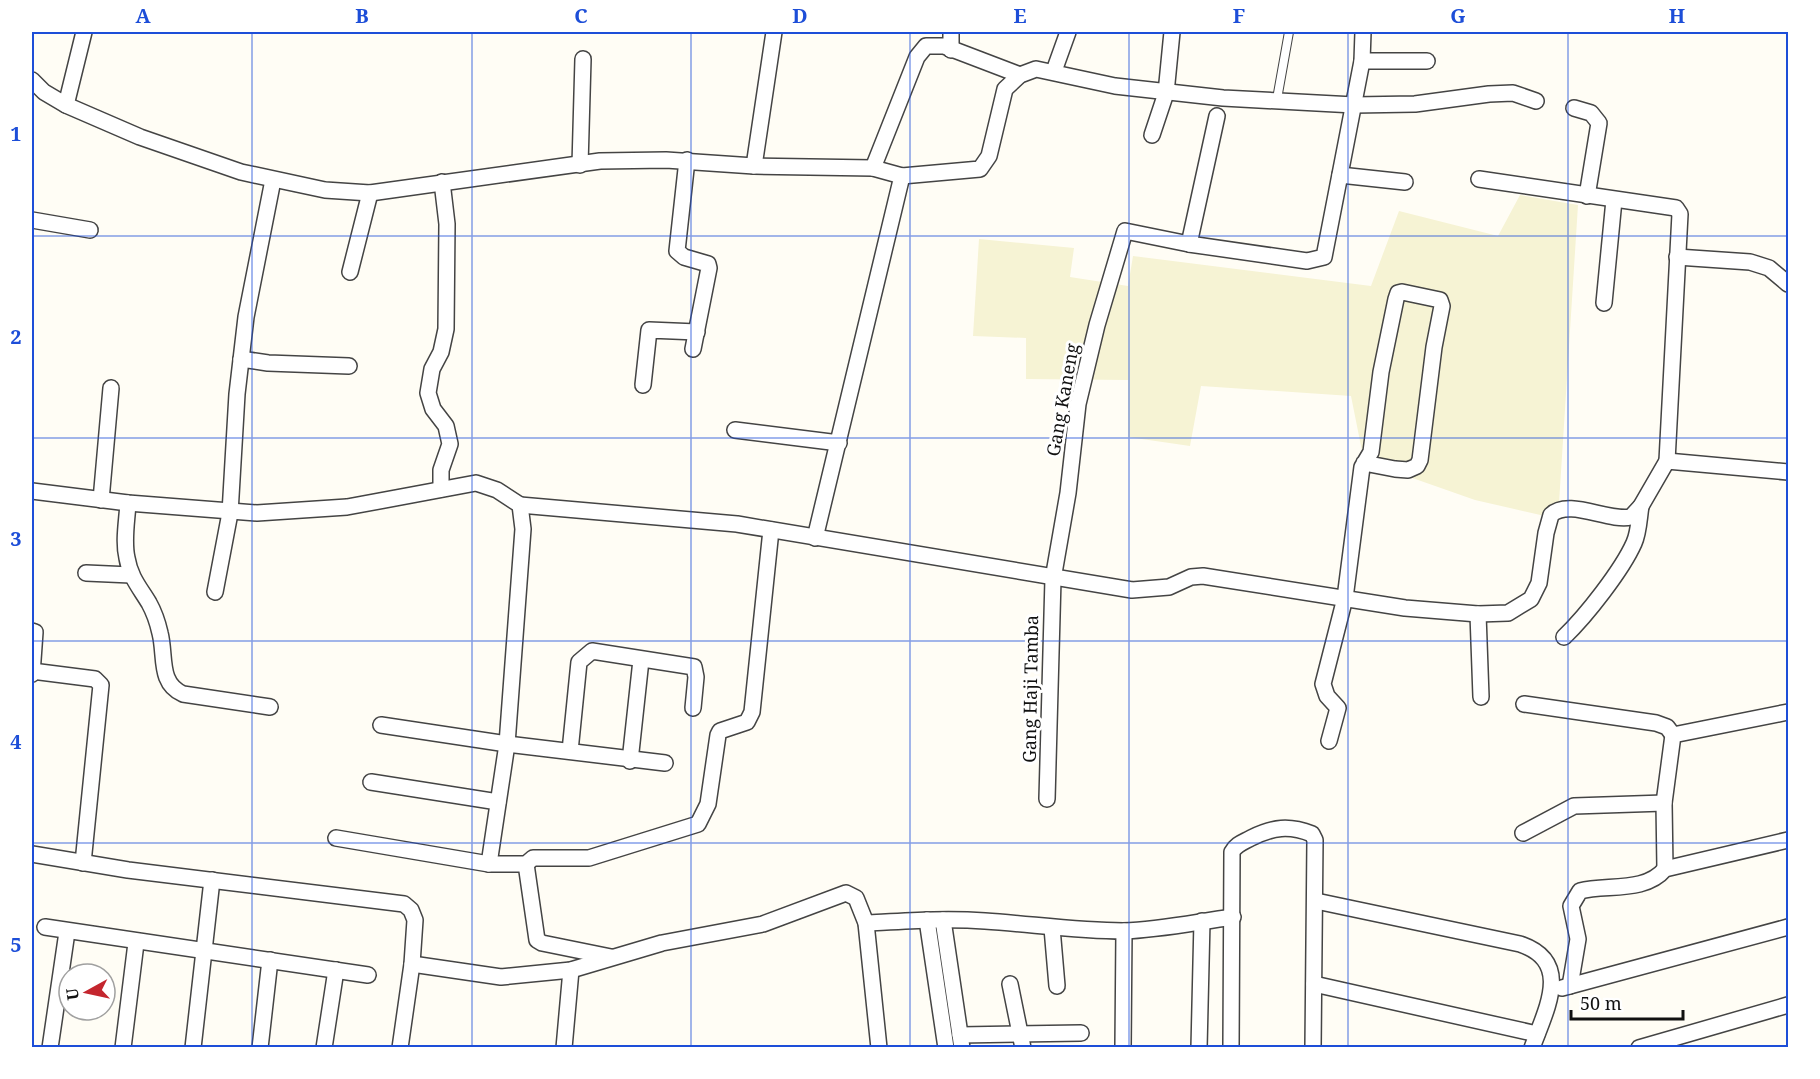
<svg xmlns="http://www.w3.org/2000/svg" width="1820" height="1079" viewBox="0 0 1820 1079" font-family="'Noto Serif',serif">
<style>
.farmland{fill:#f6f3d4}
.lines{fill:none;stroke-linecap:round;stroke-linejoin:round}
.lane-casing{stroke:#444;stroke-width:10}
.street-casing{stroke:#444;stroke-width:18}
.lane{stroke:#fff;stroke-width:8}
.street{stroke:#fff;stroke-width:15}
.grid{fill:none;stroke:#1d4ed8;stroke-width:1.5;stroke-opacity:0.55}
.labels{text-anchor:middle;stroke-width:6;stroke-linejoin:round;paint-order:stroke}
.street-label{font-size:18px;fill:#111;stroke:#fff}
.neatline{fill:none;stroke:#1d4ed8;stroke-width:2}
.grid-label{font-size:20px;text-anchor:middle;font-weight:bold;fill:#1d4ed8}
</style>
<rect width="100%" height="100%" fill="#fffdf5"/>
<!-- farmland -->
<path class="farmland" d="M1520,195L1578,205L1558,519L1475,500L1364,461L1351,396L1201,386L1190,446L1128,437V380L1026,379V338L973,336L979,239L1074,248L1070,277L1128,286L1133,256L1371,286L1399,211L1498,236Z"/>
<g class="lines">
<defs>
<path id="lane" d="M1277,99L1289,32"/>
<g id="street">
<path d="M951,32V50"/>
<path d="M1362,61H1427"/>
<path d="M1054,71L1068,32"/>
<path d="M32,80L44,92L66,105L140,137L241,172L325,190L370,193L600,161L666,160L754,166L873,168L902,176L815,538"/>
<path d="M66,105L84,32"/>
<path d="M1574,108L1591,113L1599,123L1587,196"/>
<path d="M1152,135L1166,93L1172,32"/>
<path d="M687,160L677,251L684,257L708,264L709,268L693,349"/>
<path d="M580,165L583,59"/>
<path d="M754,166L774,32"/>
<path d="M873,168L917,57L926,46H944L1020,75"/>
<path d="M1340,175L1405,182"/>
<path d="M902,176L980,169L989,156L1005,89L1020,75L1036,69L1115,86L1223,98L1354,105L1415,104L1489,94L1513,93L1536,101"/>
<path d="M32,220L90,230"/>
<path d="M1189,244L1217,116"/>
<path d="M1677,257L1750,262L1769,268L1788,284"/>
<path d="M350,272L370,193"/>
<path d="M1604,303L1614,200"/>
<path d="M241,359L268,363L349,366"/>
<path d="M643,385L649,330L697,332"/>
<path d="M735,430L839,443"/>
<path d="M1667,461L1788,472"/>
<path d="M441,489V470L450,444L446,426L433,409L428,393L432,369L441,352L446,329L447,224L442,182"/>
<path d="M32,491L128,503L257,513L347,507L476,483L497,490L520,505L523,529L507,744L489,864"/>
<path d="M101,500L111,388"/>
<path d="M128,503C127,521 123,541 127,558C130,577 140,588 149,603C154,612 158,624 160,633C166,656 158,683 183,694L270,707"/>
<path d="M520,505L737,524L1132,590L1169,587L1191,577L1203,576L1405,608L1478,614L1508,613L1531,599L1539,583L1546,533L1551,515C1569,498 1608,522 1631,517L1641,506L1667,461L1680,214L1676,208L1479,179"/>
<path d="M86,573L131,575"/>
<path d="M215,592L230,513L237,394L246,317L273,180"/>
<path d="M1478,614L1481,697"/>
<path d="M32,631L35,632L32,674"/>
<path d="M1564,637C1586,616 1622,570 1634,543C1639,532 1639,518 1641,506"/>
<path d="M32,671L95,679L101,685L83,863"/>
<path d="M1524,704L1656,723L1667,727L1673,735"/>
<path d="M381,725L507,744L665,763"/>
<path d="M1329,741L1338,708L1327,696L1323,684L1345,598L1362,467L1371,452L1381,372L1396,299L1398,293L1402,292L1440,300L1442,306L1434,347L1420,460L1417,466L1408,470L1395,469L1364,463"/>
<path d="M570,751L579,662L592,651L694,667L696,677L693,708"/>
<path d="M630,761L641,660"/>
<path d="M371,782L498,802"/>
<path d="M1047,799L1053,579L1068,493L1078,404L1097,325L1125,231L1189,244L1307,261L1324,257L1362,61L1363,32"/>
<path d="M1523,833L1574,806L1664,803"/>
<path d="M336,838L489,864H526L533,858H589L698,824L708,804L718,735L720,731L747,722L752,712L771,530"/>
<path d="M32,854L128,870L404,904L411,910L415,920L412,964L400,1048"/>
<path d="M526,864L537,940L542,943L611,957"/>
<path d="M1665,869L1664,803L1673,735L1788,712"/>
<path d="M1316,901L1520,944C1573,962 1546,1009 1532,1048"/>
<path d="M927,920L946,1048"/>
<path d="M943,920L962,1048"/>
<path d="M866,923C905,921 945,918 985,921C1031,924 1077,931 1123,931C1160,930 1196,922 1233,917"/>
<path d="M45,927L368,975"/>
<path d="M1052,928L1057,986"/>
<path d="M412,964L501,977L571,970L662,943L763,924L846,893L856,898L866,923L879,1048"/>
<path d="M1010,984L1023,1048"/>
<path d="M1314,984L1537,1034"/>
<path d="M1570,986L1578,939L1571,906L1580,891C1607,884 1645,893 1665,869L1788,840"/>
<path d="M1562,988L1788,927"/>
<path d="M960,1035L1081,1033"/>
<path d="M50,1048L67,932"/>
<path d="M123,1048L136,943"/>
<path d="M193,1048L212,880"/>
<path d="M260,1048L270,960"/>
<path d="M324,1048L336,970"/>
<path d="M564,1048L571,970"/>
<path d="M1123,1048L1124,931"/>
<path d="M1199,1048L1202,921"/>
<path d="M1231,1048L1232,852C1236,844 1244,842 1251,838C1273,827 1289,825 1312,834L1315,840L1313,1048"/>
<path d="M1639,1048L1788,1005"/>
</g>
</defs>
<!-- lane casing -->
<use href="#lane" class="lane-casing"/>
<!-- street casing -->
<use href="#street" class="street-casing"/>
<!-- lane -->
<use href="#lane" class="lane"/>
<!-- street -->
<use href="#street" class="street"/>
</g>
<!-- grid -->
<path class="grid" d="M252,32V1048M472,32V1048M691,32V1048M910,32V1048M1129,32V1048M1348,32V1048M1568,32V1048M32,236H1788M32,438H1788M32,641H1788M32,843H1788"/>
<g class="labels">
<!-- street labels -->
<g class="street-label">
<text transform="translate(1063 400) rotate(-80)" y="6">Gang Kaneng</text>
<text transform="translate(1031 689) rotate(-89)" y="6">Gang Haji Tamba</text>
</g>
</g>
<!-- border -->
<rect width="1820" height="1079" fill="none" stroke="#ffffff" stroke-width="66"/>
<!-- north arrow -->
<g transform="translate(87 992) rotate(262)"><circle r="28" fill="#ffffff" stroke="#a0a0a0" stroke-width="1.5"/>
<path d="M0-4.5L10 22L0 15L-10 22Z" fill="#c4262e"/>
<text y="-9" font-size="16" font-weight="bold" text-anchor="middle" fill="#111111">U</text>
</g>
<!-- scale -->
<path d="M1571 1010v9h112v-9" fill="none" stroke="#111111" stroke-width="3"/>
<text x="1580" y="1010" font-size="18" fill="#111111" stroke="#ffffff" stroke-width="4.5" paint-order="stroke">50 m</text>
<rect x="33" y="33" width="1754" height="1013" class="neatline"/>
<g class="grid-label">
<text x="143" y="23">A</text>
<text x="362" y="23">B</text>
<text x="581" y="23">C</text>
<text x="800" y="23">D</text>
<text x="1020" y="23">E</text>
<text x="1239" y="23">F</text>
<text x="1458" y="23">G</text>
<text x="1677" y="23">H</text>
<text x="16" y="141">1</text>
<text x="16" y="344">2</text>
<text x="16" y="546">3</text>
<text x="16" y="749">4</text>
<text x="16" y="952">5</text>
</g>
</svg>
